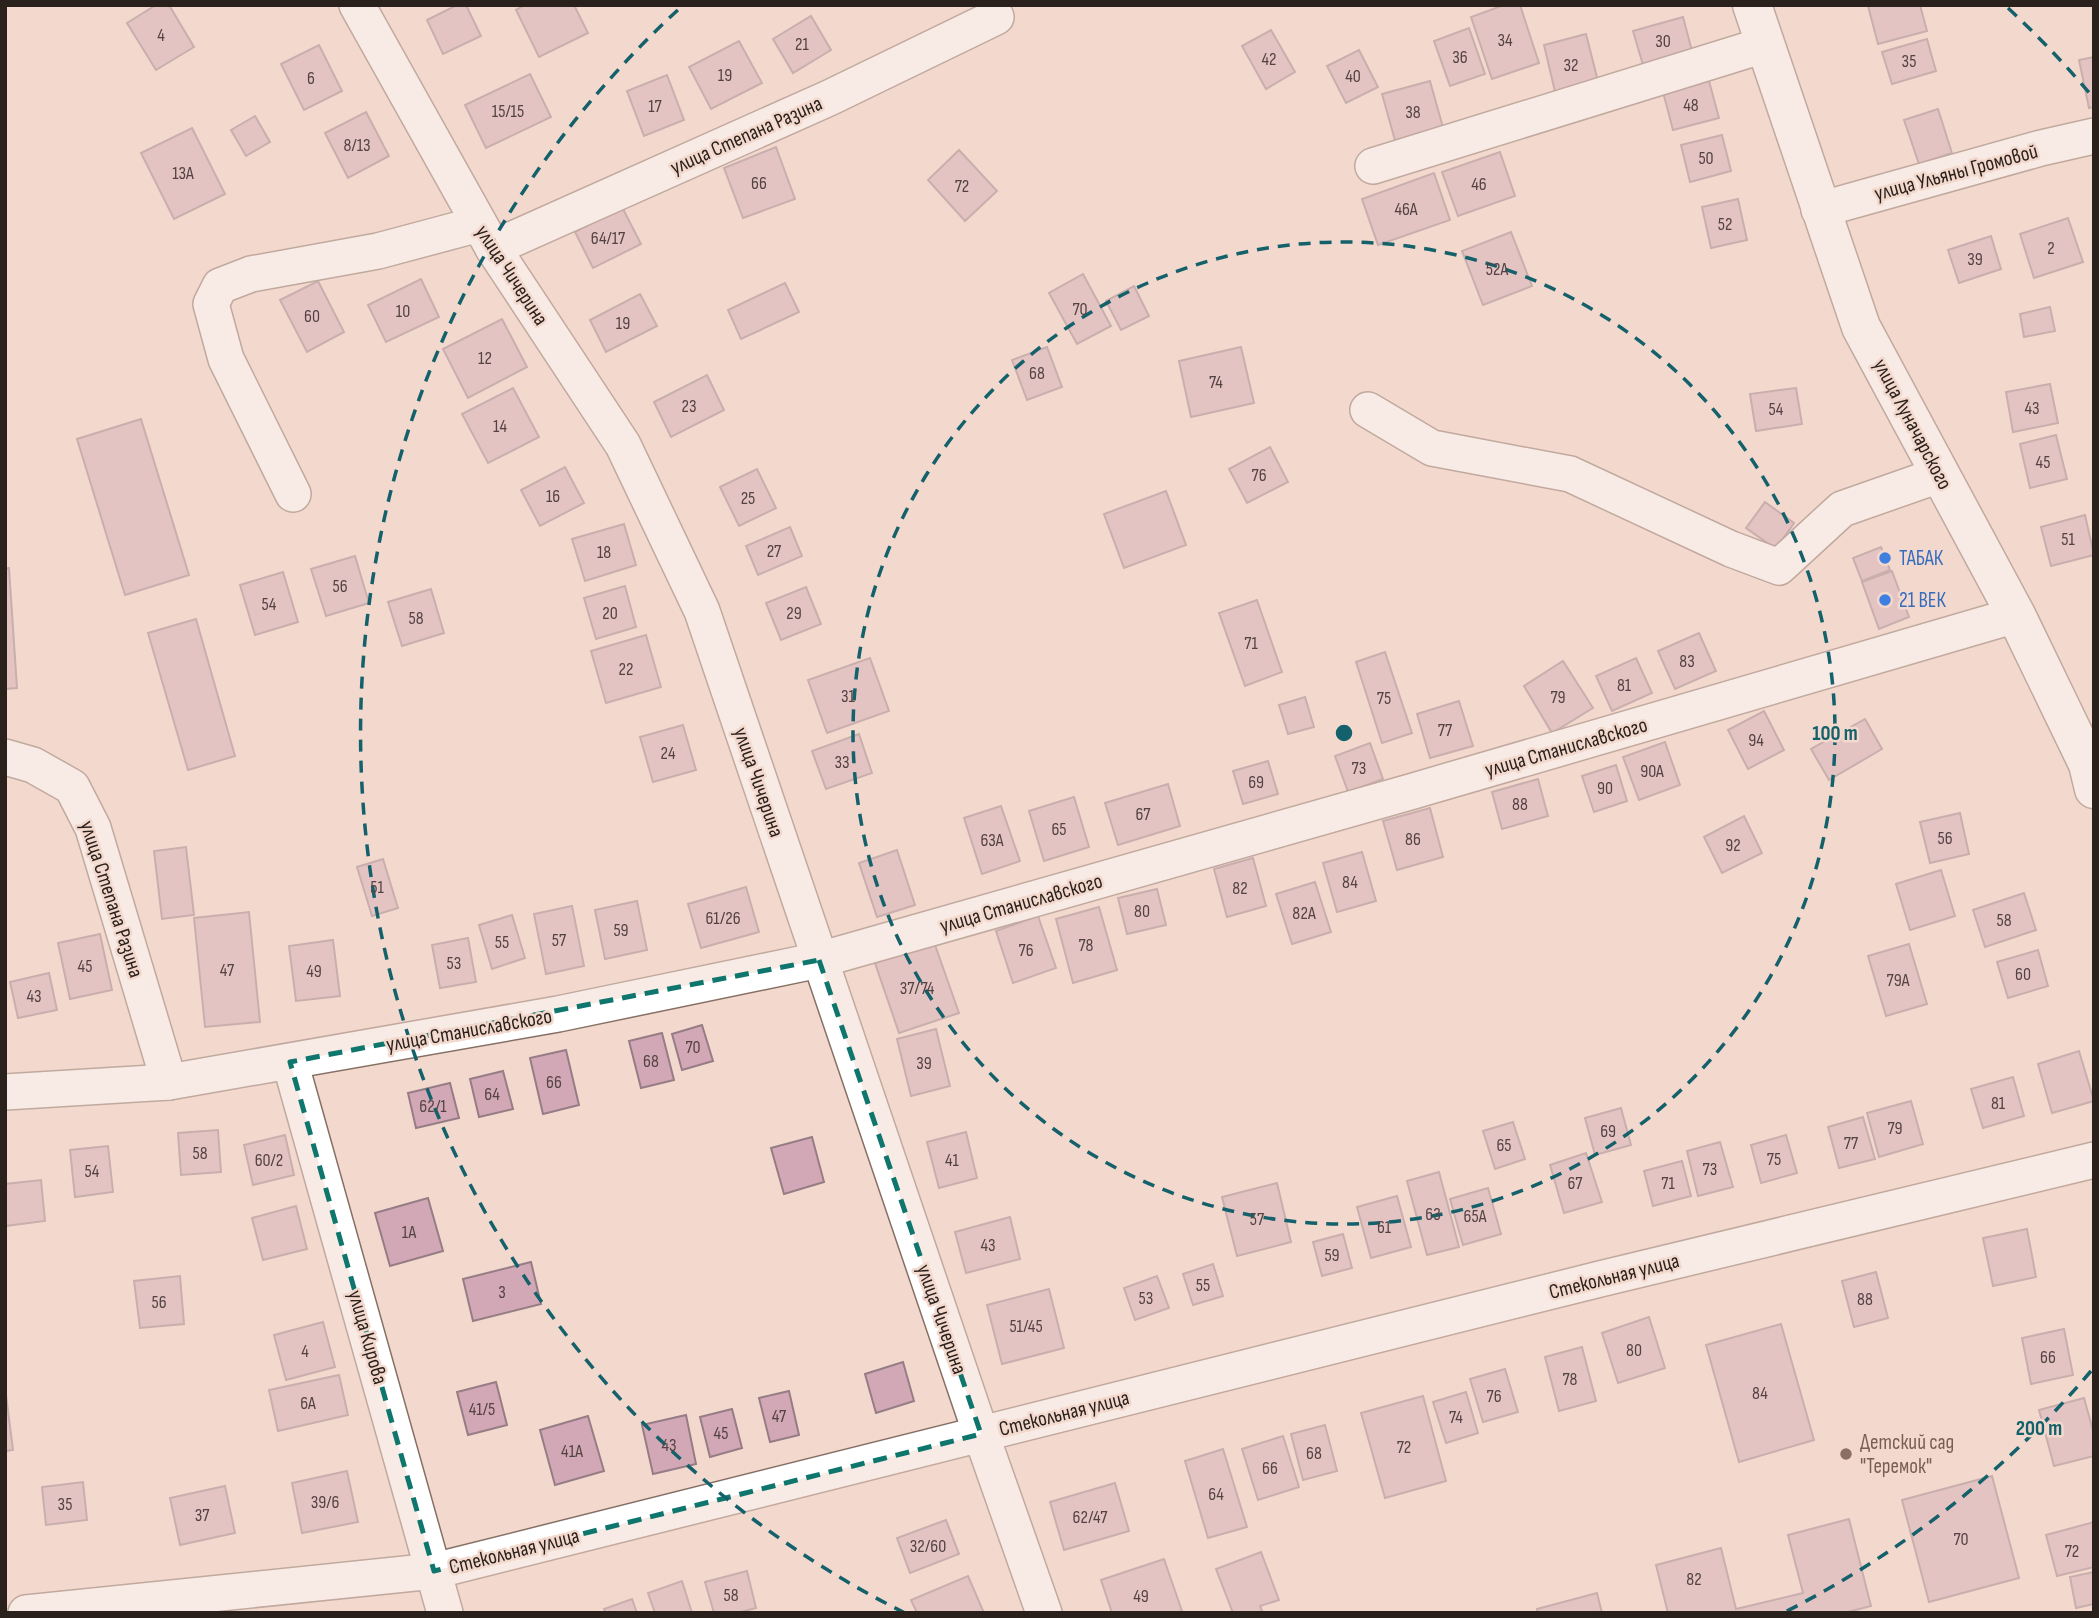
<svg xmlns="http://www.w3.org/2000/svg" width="2099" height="1618" viewBox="0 0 2099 1618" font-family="'Sofia Sans Condensed',sans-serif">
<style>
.building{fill:#d3a8b6;stroke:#967d85;stroke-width:2}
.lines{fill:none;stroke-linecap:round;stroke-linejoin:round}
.street-casing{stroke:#867066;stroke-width:38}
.secondary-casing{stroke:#867066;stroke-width:41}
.street{stroke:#fff;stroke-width:35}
.secondary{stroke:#fff;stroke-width:38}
.marked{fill:none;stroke:#0f766e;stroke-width:5;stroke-dasharray:14 9;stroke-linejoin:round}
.ring{fill:none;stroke:#14616b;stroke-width:3.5;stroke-dasharray:12 9}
.shop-dot{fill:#3f7fe0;stroke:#f3d9cd;stroke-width:2.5}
.education-dot{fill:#8d6e63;stroke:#f3d9cd;stroke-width:2.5}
.labels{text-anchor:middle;stroke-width:5;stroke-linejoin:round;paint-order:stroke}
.number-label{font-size:18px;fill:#544343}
.street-label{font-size:21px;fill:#2a211d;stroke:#f3d9cd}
.shop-label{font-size:21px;fill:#366cbe;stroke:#f3d9cd;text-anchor:start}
.education-label{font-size:21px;fill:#785e54;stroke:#f3d9cd;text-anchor:start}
.centre{fill:#14616b;stroke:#f3d9cd;stroke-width:3.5}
.ring-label{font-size:21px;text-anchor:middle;font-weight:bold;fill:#14616b;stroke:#f3d9cd;stroke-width:5;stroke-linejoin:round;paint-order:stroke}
</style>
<rect width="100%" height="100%" fill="#f3d9cd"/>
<!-- building -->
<g class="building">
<path d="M156,5H169L194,47L156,70L127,23Z"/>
<path d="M457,5H466L481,36L443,54L427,20Z"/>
<path d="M525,5H574L588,33L539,57L516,10Z"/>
<path d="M1504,5H1520L1539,63L1492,79L1471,17Z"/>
<path d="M1920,5L1927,31L1878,44L1868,6Z"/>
<path d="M811,16L831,50L793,73L773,39Z"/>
<path d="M1683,17L1692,51L1643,65L1633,31Z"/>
<path d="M1469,28L1485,74L1450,86L1434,41Z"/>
<path d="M1271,30L1295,72L1266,89L1242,46Z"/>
<path d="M1586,34L1599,85L1556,96L1544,45Z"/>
<path d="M1927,39L1936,71L1892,84L1882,52Z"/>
<path d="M739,41L762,83L711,109L689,67Z"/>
<path d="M319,45L342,91L304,110L281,64Z"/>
<path d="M1359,50L1378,87L1346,103L1327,66Z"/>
<path d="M2094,57V107L2089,108L2079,60Z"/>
<path d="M530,74L551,117L486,148L465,105Z"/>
<path d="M667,75L684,120L644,136L627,91Z"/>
<path d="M1430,81L1444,131L1396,144L1382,94Z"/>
<path d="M1709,81L1719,118L1673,130L1663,92Z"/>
<path d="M1938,109L1952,153L1919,164L1904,120Z"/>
<path d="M366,112L389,156L348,178L325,133Z"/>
<path d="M255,116L270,142L246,156L231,130Z"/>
<path d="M192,128L225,194L174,219L141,153Z"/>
<path d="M1722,135L1731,171L1690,182L1681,145Z"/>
<path d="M776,147L795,199L743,218L724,168Z"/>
<path d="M959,150L997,191L965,221L928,180Z"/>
<path d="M1500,152L1515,196L1458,216L1442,172Z"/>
<path d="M1434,173L1450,220L1378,245L1362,199Z"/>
<path d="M1738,199L1747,240L1711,248L1702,207Z"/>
<path d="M622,207L641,244L593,268L575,232Z"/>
<path d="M2068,218L2083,262L2034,278L2020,234Z"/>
<path d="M1511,232L1532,286L1483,305L1462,251Z"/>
<path d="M1991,236L2001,269L1959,283L1948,250Z"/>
<path d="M1083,274L1111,326L1077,344L1049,293Z"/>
<path d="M421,279L439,317L386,342L368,305Z"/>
<path d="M318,281L344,332L307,352L280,300Z"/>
<path d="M785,283L799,312L741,339L728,310Z"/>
<path d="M1134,286L1149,316L1121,330L1106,301Z"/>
<path d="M640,294L657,326L606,352L590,320Z"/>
<path d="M2050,307L2055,331L2024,337L2020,314Z"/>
<path d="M502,319L527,367L468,398L443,349Z"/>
<path d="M1047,347L1062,387L1027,400L1012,360Z"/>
<path d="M1241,347L1254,403L1191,417L1179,361Z"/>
<path d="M707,375L724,410L671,437L654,402Z"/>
<path d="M2050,384L2058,423L2013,432L2006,392Z"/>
<path d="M513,388L539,437L488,463L462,414Z"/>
<path d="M1796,388L1802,424L1756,431L1750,394Z"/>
<path d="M141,419L189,575L125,595L77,439Z"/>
<path d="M2056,435L2067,479L2030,488L2020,444Z"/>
<path d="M1270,447L1288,482L1247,503L1229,469Z"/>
<path d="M565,467L584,503L540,526L521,490Z"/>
<path d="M757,469L776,508L739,526L720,487Z"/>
<path d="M1166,491L1186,545L1124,568L1104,514Z"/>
<path d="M1765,502L1794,523L1776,549L1746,528Z"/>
<path d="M2085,515L2094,555L2051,566L2041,527Z"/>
<path d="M624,524L636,565L585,581L572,539Z"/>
<path d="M790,527L802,556L758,575L746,546Z"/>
<path d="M1881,547L1890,570L1862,581L1853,558Z"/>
<path d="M355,556L369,603L326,616L311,569Z"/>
<path d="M9,568L17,688L5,689V569Z"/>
<path d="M1892,571L1909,617L1879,629L1862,582Z"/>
<path d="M283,572L298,622L255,635L240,585Z"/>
<path d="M625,586L636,627L596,639L584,598Z"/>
<path d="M806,587L821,624L781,640L766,603Z"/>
<path d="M431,589L444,633L402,646L388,602Z"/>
<path d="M1257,600L1282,672L1245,686L1219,613Z"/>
<path d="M196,619L235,756L188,770L148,633Z"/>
<path d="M1699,633L1716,671L1675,689L1658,651Z"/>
<path d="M646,635L661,687L606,703L591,651Z"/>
<path d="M1385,652L1412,733L1382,743L1356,662Z"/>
<path d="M870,658L889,711L827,733L808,680Z"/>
<path d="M1636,658L1652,693L1612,711L1596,676Z"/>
<path d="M1563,661L1593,708L1552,733L1524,686Z"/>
<path d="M1305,697L1314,727L1288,734L1279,705Z"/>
<path d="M1459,701L1473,746L1430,758L1417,714Z"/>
<path d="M1764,711L1784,750L1748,769L1728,730Z"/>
<path d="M1865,719L1882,749L1829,780L1811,749Z"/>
<path d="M683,725L696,770L653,782L640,737Z"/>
<path d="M859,734L872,773L826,789L812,751Z"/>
<path d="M1665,742L1680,785L1639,800L1623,757Z"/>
<path d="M1370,743L1383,779L1348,792L1335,756Z"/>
<path d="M1268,761L1278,794L1243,804L1233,771Z"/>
<path d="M1616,765L1627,801L1594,812L1582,776Z"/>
<path d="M1538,779L1548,816L1502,829L1492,792Z"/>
<path d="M1168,784L1180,826L1118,845L1105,803Z"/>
<path d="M1074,797L1089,847L1044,861L1029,811Z"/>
<path d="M1001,806L1020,861L982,874L964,818Z"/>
<path d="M1430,808L1443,857L1397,870L1383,821Z"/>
<path d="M1960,813L1969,854L1930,863L1920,822Z"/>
<path d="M1744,816L1762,853L1722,873L1704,837Z"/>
<path d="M186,847L194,915L162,919L154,851Z"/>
<path d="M897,850L915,905L877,917L859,863Z"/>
<path d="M1362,852L1376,901L1337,912L1323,863Z"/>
<path d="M1253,858L1266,906L1227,917L1214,869Z"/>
<path d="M383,859L398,908L372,916L357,867Z"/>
<path d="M1941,870L1955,916L1910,930L1896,884Z"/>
<path d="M1315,882L1331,932L1292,944L1276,894Z"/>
<path d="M746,887L759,932L701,948L688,904Z"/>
<path d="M1157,889L1166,925L1127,934L1118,898Z"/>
<path d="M2024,893L2036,930L1985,947L1973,910Z"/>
<path d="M637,901L647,950L605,959L595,910Z"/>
<path d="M572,906L584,966L546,974L534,914Z"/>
<path d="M1099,907L1117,970L1073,983L1056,919Z"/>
<path d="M249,912L260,1022L205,1027L194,918Z"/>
<path d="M512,915L525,958L492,969L479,925Z"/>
<path d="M1038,916L1056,968L1013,983L996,931Z"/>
<path d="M100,934L112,990L70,999L58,943Z"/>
<path d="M468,938L476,982L440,988L432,945Z"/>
<path d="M333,940L340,996L296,1001L289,946Z"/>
<path d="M934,942L959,1013L899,1033L875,963Z"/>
<path d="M1909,944L1927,1004L1886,1016L1868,956Z"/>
<path d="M2038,950L2048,986L2008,998L1997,962Z"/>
<path d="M49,973L57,1010L18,1018L10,982Z"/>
<path d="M702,1025L713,1061L682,1070L672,1034Z"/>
<path d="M936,1029L950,1086L911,1096L897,1039Z"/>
<path d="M662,1033L674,1080L641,1088L629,1041Z"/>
<path d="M566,1050L579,1105L543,1114L530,1058Z"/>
<path d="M2079,1051L2094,1101L2052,1113L2038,1064Z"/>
<path d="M503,1071L513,1109L479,1117L470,1079Z"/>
<path d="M2013,1077L2024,1116L1983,1128L1971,1089Z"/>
<path d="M450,1083L459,1118L416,1128L408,1093Z"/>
<path d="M1911,1101L1923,1144L1879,1157L1867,1113Z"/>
<path d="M1621,1108L1631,1145L1595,1155L1585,1118Z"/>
<path d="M1863,1117L1875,1159L1839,1168L1828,1127Z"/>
<path d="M1513,1122L1525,1159L1495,1169L1483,1131Z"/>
<path d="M218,1130L221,1172L181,1175L178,1133Z"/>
<path d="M966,1132L977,1178L939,1188L927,1142Z"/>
<path d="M285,1135L294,1175L253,1185L244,1145Z"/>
<path d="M1786,1135L1797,1173L1761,1183L1751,1145Z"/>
<path d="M812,1137L824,1182L784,1194L771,1148Z"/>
<path d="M1720,1142L1733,1187L1698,1196L1687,1151Z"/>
<path d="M108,1146L113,1192L75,1197L70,1150Z"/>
<path d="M1586,1153L1602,1202L1564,1213L1550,1165Z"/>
<path d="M1682,1161L1691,1196L1653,1206L1644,1171Z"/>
<path d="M1439,1172L1459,1247L1427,1255L1407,1181Z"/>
<path d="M41,1180L45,1221L5,1226V1184Z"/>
<path d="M1277,1183L1291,1242L1237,1256L1222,1197Z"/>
<path d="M1488,1188L1501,1234L1463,1245L1450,1199Z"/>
<path d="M1397,1196L1411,1247L1371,1258L1357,1207Z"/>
<path d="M428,1198L443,1251L390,1266L375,1213Z"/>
<path d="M296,1206L307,1249L263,1260L252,1218Z"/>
<path d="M1010,1217L1020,1259L966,1273L955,1232Z"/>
<path d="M2027,1229L2036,1277L1993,1286L1983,1238Z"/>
<path d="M1343,1234L1352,1268L1322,1276L1313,1242Z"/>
<path d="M531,1262L541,1304L473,1321L463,1279Z"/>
<path d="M1213,1264L1223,1296L1193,1305L1183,1274Z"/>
<path d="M1876,1272L1888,1318L1854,1327L1842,1281Z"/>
<path d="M180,1276L184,1324L140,1328L134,1281Z"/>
<path d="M1157,1276L1169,1308L1135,1320L1124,1288Z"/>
<path d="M1049,1289L1064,1348L1002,1364L987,1305Z"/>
<path d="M1649,1317L1665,1368L1618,1383L1602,1333Z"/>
<path d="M323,1322L335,1367L286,1380L274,1335Z"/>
<path d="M1781,1324L1814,1440L1739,1462L1706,1345Z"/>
<path d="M2064,1329L2073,1375L2031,1384L2022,1338Z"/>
<path d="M1582,1347L1596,1401L1559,1411L1545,1357Z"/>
<path d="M903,1362L914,1401L876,1413L865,1374Z"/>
<path d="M1505,1369L1518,1412L1483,1422L1470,1379Z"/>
<path d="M339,1375L348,1415L278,1431L269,1390Z"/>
<path d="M496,1382L507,1425L468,1435L457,1392Z"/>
<path d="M5,1387L13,1450L5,1451Z"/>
<path d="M789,1391L799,1435L770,1442L759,1398Z"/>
<path d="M1466,1392L1478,1433L1446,1443L1433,1402Z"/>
<path d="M1423,1396L1446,1481L1385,1498L1361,1413Z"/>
<path d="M2084,1398L2094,1434V1456L2054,1466L2039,1410Z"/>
<path d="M732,1409L742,1448L710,1457L700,1417Z"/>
<path d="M686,1415L696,1464L653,1474L642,1425Z"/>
<path d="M588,1416L604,1471L555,1485L540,1430Z"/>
<path d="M1325,1425L1337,1471L1303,1480L1291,1434Z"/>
<path d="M1283,1436L1299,1487L1258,1500L1242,1449Z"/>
<path d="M1223,1449L1247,1527L1208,1538L1185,1461Z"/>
<path d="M347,1471L358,1522L302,1533L292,1483Z"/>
<path d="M1992,1476L2019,1578L1929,1602L1902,1500Z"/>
<path d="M83,1482L87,1520L46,1525L42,1487Z"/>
<path d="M1115,1483L1129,1531L1064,1550L1050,1502Z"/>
<path d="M225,1486L235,1533L180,1545L170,1498Z"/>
<path d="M1849,1519L1871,1606L1844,1613H1668L1656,1565L1721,1548L1736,1609L1803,1593L1788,1535Z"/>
<path d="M946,1520L959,1554L910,1573L897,1538Z"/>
<path d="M2094,1522V1567L2057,1576L2046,1535Z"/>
<path d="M1261,1552L1279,1600L1260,1606L1263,1613H1233L1216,1569Z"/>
<path d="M1164,1559L1182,1611L1176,1613H1112L1101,1580Z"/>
<path d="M747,1571L756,1608L737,1613H714L705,1582Z"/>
<path d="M2094,1572V1604L2076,1608L2070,1577Z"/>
<path d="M968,1576L984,1613H917L911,1600Z"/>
<path d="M682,1581L692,1613H655L648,1593Z"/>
<path d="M1597,1593L1602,1613H1538L1537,1609Z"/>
<path d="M632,1599L637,1613H606L604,1609Z"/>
</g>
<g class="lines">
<defs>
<g id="street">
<path d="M357,5L493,248L623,445L702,611L981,1434L1044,1613"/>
<path d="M1373,166L1764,45"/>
<path d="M1819,210L2041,148L2094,136"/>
<path d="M493,248L829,98L996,17"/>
<path d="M1368,410L1432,448L1570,474L1731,549L1779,567L1842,509L1939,475"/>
<path d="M293,494L226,359L211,304L220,286L251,274L378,251L479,224"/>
<path d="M5,757L33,765L72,787L93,828L169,1082"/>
<path d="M290,1062L445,1613"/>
<path d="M5,1092L169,1082L558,1014L819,960L1410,792L2016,615"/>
<path d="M26,1613L434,1571L1600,1279L2094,1160"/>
</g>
<path id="secondary" d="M1752,5L1861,327L2016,615L2088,764L2094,789"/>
</defs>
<!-- street casing -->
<use href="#street" class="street-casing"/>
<!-- secondary casing -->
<use href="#secondary" class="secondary-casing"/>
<!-- street -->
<use href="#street" class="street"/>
<!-- secondary -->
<use href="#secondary" class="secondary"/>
</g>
<!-- marked area -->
<path d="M0 0H2099V1618H0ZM819,960L981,1434L434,1571L290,1062Z" fill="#f3d9cd" fill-opacity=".55" fill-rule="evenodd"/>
<path class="marked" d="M819,960L981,1434L434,1571L290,1062Z"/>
<!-- distance rings -->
<g class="ring">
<circle cx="1344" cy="733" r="491"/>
<path d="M2091 1371A983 983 0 0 1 1783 1613M905 1613A983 983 0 0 1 680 8M2008 8A983 983 0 0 1 2091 95"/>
</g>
<!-- markers -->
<g class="shop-dot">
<circle cx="1885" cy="558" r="7"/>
<circle cx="1885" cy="600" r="7"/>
</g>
<circle class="education-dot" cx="1846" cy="1454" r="7"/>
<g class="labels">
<!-- number labels -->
<g class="number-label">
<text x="161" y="41">4</text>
<text x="1505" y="46">34</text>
<text x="1663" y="47">30</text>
<text x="802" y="50">21</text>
<text x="1460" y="63">36</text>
<text x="1269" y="65">42</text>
<text x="1909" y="67">35</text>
<text x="1571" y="71">32</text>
<text x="725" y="81">19</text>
<text x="1353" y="82">40</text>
<text x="311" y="84">6</text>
<text x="1691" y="111">48</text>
<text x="655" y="112">17</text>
<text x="508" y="117">15/15</text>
<text x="1413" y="118">38</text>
<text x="357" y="151">8/13</text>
<text x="1706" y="164">50</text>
<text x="183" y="179">13А</text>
<text x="759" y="189">66</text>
<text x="1479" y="190">46</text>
<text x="962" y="192">72</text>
<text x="1406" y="215">46А</text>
<text x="1725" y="230">52</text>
<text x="608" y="244">64/17</text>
<text x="2051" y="254">2</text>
<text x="1975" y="265">39</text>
<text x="1497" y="275">52А</text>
<text x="1080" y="315">70</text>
<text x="403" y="317">10</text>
<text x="312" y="322">60</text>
<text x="623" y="329">19</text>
<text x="485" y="364">12</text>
<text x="1037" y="379">68</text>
<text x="1216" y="388">74</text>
<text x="689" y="412">23</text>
<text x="2032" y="414">43</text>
<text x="1776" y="415">54</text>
<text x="500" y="432">14</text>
<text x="2043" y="468">45</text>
<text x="1259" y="481">76</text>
<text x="553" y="502">16</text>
<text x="748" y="504">25</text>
<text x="2068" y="545">51</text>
<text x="774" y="557">27</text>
<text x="604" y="558">18</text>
<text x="340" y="592">56</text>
<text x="269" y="610">54</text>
<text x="610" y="619">20</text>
<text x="794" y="619">29</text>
<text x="416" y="624">58</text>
<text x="1251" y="649">71</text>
<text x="1687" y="667">83</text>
<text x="626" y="675">22</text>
<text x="1624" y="691">81</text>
<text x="848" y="702">31</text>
<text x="1558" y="703">79</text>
<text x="1384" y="704">75</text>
<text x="1445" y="736">77</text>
<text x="1756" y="746">94</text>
<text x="668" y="759">24</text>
<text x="842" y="768">33</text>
<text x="1359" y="774">73</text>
<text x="1652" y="777">90А</text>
<text x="1256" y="788">69</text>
<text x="1605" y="794">90</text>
<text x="1520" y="810">88</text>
<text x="1143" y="820">67</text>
<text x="1059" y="835">65</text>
<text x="1945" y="844">56</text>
<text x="1413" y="845">86</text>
<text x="992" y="846">63А</text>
<text x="1733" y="851">92</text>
<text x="1350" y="888">84</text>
<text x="377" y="893">51</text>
<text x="1240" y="894">82</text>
<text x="1142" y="917">80</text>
<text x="1304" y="919">82А</text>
<text x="723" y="924">61/26</text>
<text x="2004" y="926">58</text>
<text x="621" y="936">59</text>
<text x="559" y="946">57</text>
<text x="502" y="948">55</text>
<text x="1086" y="951">78</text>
<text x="1026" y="956">76</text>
<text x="454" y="969">53</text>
<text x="85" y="972">45</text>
<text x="227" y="976">47</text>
<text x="314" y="977">49</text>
<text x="2023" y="980">60</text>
<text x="1898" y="986">79А</text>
<text x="917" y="994">37/74</text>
<text x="34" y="1002">43</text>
<text x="693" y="1053">70</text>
<text x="651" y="1067">68</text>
<text x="924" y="1069">39</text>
<text x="554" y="1088">66</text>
<text x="492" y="1100">64</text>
<text x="1998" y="1109">81</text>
<text x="433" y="1112">62/1</text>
<text x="1895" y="1134">79</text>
<text x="1608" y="1137">69</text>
<text x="1851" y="1149">77</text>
<text x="1504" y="1151">65</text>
<text x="200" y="1159">58</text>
<text x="1774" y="1165">75</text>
<text x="269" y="1166">60/2</text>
<text x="952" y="1166">41</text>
<text x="1710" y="1175">73</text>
<text x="92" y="1177">54</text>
<text x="1575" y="1189">67</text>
<text x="1668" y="1189">71</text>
<text x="1433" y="1220">63</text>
<text x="1475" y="1222">65А</text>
<text x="1257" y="1225">57</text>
<text x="1384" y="1233">61</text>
<text x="409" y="1238">1А</text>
<text x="988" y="1251">43</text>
<text x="1332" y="1261">59</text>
<text x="1203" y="1291">55</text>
<text x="502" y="1298">3</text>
<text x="1146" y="1304">53</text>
<text x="1865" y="1305">88</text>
<text x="159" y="1308">56</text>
<text x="1026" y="1332">51/45</text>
<text x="1634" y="1356">80</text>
<text x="305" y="1357">4</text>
<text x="2048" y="1363">66</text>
<text x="1570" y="1385">78</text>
<text x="1760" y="1399">84</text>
<text x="1494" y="1402">76</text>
<text x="308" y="1409">6А</text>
<text x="482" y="1415">41/5</text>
<text x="779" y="1422">47</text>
<text x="1456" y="1423">74</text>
<text x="721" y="1439">45</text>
<text x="669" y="1451">43</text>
<text x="1404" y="1453">72</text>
<text x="572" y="1457">41А</text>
<text x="1314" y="1459">68</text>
<text x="1270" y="1474">66</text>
<text x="1216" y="1500">64</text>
<text x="325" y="1508">39/6</text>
<text x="65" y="1510">35</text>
<text x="202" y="1521">37</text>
<text x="1090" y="1523">62/47</text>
<text x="1961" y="1545">70</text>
<text x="928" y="1552">32/60</text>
<text x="2072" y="1557">72</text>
<text x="1694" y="1585">82</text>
<text x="731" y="1601">58</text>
<text x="1141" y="1602">49</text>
</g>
<!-- street labels -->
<g class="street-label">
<text transform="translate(746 135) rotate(-24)" y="7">улица Степана Разина</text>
<text transform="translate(1956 172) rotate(-15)" y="7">улица Ульяны Громовой</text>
<text transform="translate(512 275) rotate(57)" y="7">улица Чичерина</text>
<text transform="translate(1913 424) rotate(62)" y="7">улица Луначарского</text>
<text transform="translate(1566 747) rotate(-16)" y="7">улица Станиславского</text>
<text transform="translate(759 782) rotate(71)" y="7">улица Чичерина</text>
<text transform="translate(112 899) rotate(72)" y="7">улица Степана Разина</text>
<text transform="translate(1021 903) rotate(-16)" y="7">улица Станиславского</text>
<text transform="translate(469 1030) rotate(-10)" y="7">улица Станиславского</text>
<text transform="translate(1614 1276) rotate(-14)" y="7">Стекольная улица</text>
<text transform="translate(942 1319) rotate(71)" y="7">улица Чичерина</text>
<text transform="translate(368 1337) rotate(74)" y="7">улица Кирова</text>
<text transform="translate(1064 1413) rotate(-14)" y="7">Стекольная улица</text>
<text transform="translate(514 1551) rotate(-14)" y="7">Стекольная улица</text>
</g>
<!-- shop labels -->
<g class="shop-label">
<text x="1899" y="565">ТАБАК</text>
<text x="1899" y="607">21 ВЕК</text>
</g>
<!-- education labels -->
<g class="education-label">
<text x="1860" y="1449">Детский сад<tspan x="1860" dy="24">"Теремок"</tspan></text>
</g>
</g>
<circle cx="1344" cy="733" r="10" class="centre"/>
<g class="ring-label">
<text x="1835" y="740">100 m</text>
<text x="2039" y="1435">200 m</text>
</g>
<!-- border -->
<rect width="2099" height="1618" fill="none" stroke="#2a211d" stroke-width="14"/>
</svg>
